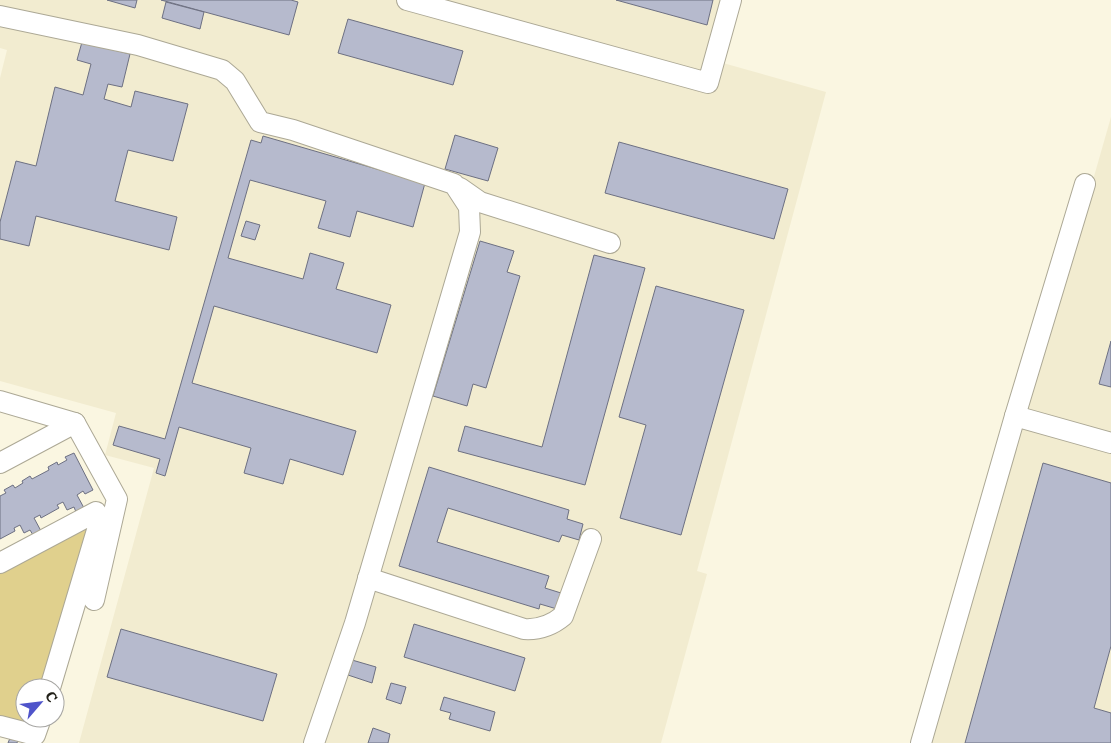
<svg xmlns="http://www.w3.org/2000/svg" width="1111" height="743" viewBox="0 0 1111 743" font-family="Literata,serif">
<style>
.built{fill:#f2ecd0}
.green{fill:#e0d08d}
.building{fill:#b6bacd;stroke:#6d7082}
.lines{fill:none;stroke-linecap:round;stroke-linejoin:round}
.minor-casing{stroke:#aca895;stroke-width:22}
.minor{stroke:#fff;stroke-width:20}
</style>
<rect width="100%" height="100%" fill="#faf6e1"/>
<!-- built -->
<g class="built">
<path d="M0,0H740L723,63L826,92L697,571L707,574L661,743H79L154,468L105,455L116,413L0,381V78L7,50L0,48Z"/>
<path d="M1111,117V743H932Z"/>
</g>
<!-- green -->
<path class="green" d="M94,519L42,688H25V718H33L31,723L0,716V569Z"/>
<!-- building -->
<g class="building">
<path d="M107,0H137L135,8Z"/>
<path d="M161,0H291L298,2L289,35Z"/>
<path d="M616,0H713L707,25Z"/>
<path d="M166,2L204,12L200,29L162,18Z"/>
<path d="M348,19L463,51L453,85L338,53Z"/>
<path d="M82,42L130,54L122,87L108,84L104,99L131,107L135,91L188,104L173,161L128,150L115,201L177,217L169,250L36,216L29,246L0,239V222L16,161L36,166L55,87L83,95L91,64L77,60Z"/>
<path d="M455,135L498,148L488,181L445,169Z"/>
<path d="M263,136L425,183L413,227L357,211L350,237L318,228L326,201L250,180L228,258L303,279L310,253L344,263L336,289L391,305L377,353L214,306L192,383L356,431L343,475L290,459L283,484L244,473L251,448L179,427L165,476L156,473L160,459L113,445L119,426L165,439L251,140L261,143Z"/>
<path d="M619,142L788,189L774,239L605,193Z"/>
<path d="M246,221L260,225L255,240L241,236Z"/>
<path d="M480,241L514,251L507,272L520,276L486,388L473,384L467,406L433,396Z"/>
<path d="M594,255L645,268L585,485L458,451L465,426L542,447Z"/>
<path d="M656,286L744,310L681,535L620,518L646,425L619,417Z"/>
<path d="M1111,341V387L1099,384Z"/>
<path d="M74,453L93,490L85,494L83,491L77,495L84,508L76,512L74,507L67,510L63,502L57,505L59,508L41,518L40,515L34,518L41,531L33,535L30,530L24,533L20,525L14,528L15,531L0,539V496L6,493L4,490L13,485L15,488L23,483L22,481L30,476L32,479L49,470L48,467L57,462L58,465L67,460L65,457Z"/>
<path d="M1043,463L1111,483V646L1094,708L1111,713V743H965Z"/>
<path d="M429,467L569,510L567,519L583,524L579,540L562,535L559,542L448,508L437,542L549,576L545,588L561,593L557,609L540,604L539,609L399,566Z"/>
<path d="M414,624L525,658L515,691L404,657Z"/>
<path d="M121,629L277,674L263,721L107,677Z"/>
<path d="M352,660L376,667L372,683L348,675Z"/>
<path d="M391,683L406,687L401,704L386,699Z"/>
<path d="M444,697L495,712L490,731L449,719L451,713L440,710Z"/>
<path d="M373,728L390,734L388,743H368Z"/>
<path d="M10,738L18,740L17,743H8Z"/>
</g>
<g class="lines">
<defs>
<g id="minor">
<path d="M407,0L708,83L731,0"/>
<path d="M0,16L138,45L222,70L235,81L260,122L293,130L454,184L469,207L470,232L355,623L314,743"/>
<path d="M460,188L480,202L610,243"/>
<path d="M0,401L75,423"/>
<path d="M1015,416L1111,443"/>
<path d="M0,463L75,423L117,499L94,600"/>
<path d="M0,563L96,512L100,520L50,688"/>
<path d="M368,578L524,629C539,630 551,626 563,616L591,539"/>
<path d="M0,726L35,735L41,718"/>
<path d="M921,743L1015,416L1085,184"/>
</g>
</defs>
<!-- minor casing -->
<use href="#minor" class="minor-casing"/>
<!-- minor -->
<use href="#minor" class="minor"/>
</g>
<!-- north arrow -->
<g transform="translate(40 703) rotate(62)"><circle r="24" fill="#ffffff" stroke="#a7a6a3"/>
<path d="M0-4L9 19L0 12L-9 19Z" fill="#4f54ca"/>
<text y="-8" font-size="14" font-weight="bold" text-anchor="middle" fill="#222119">С</text>
</g>
</svg>
